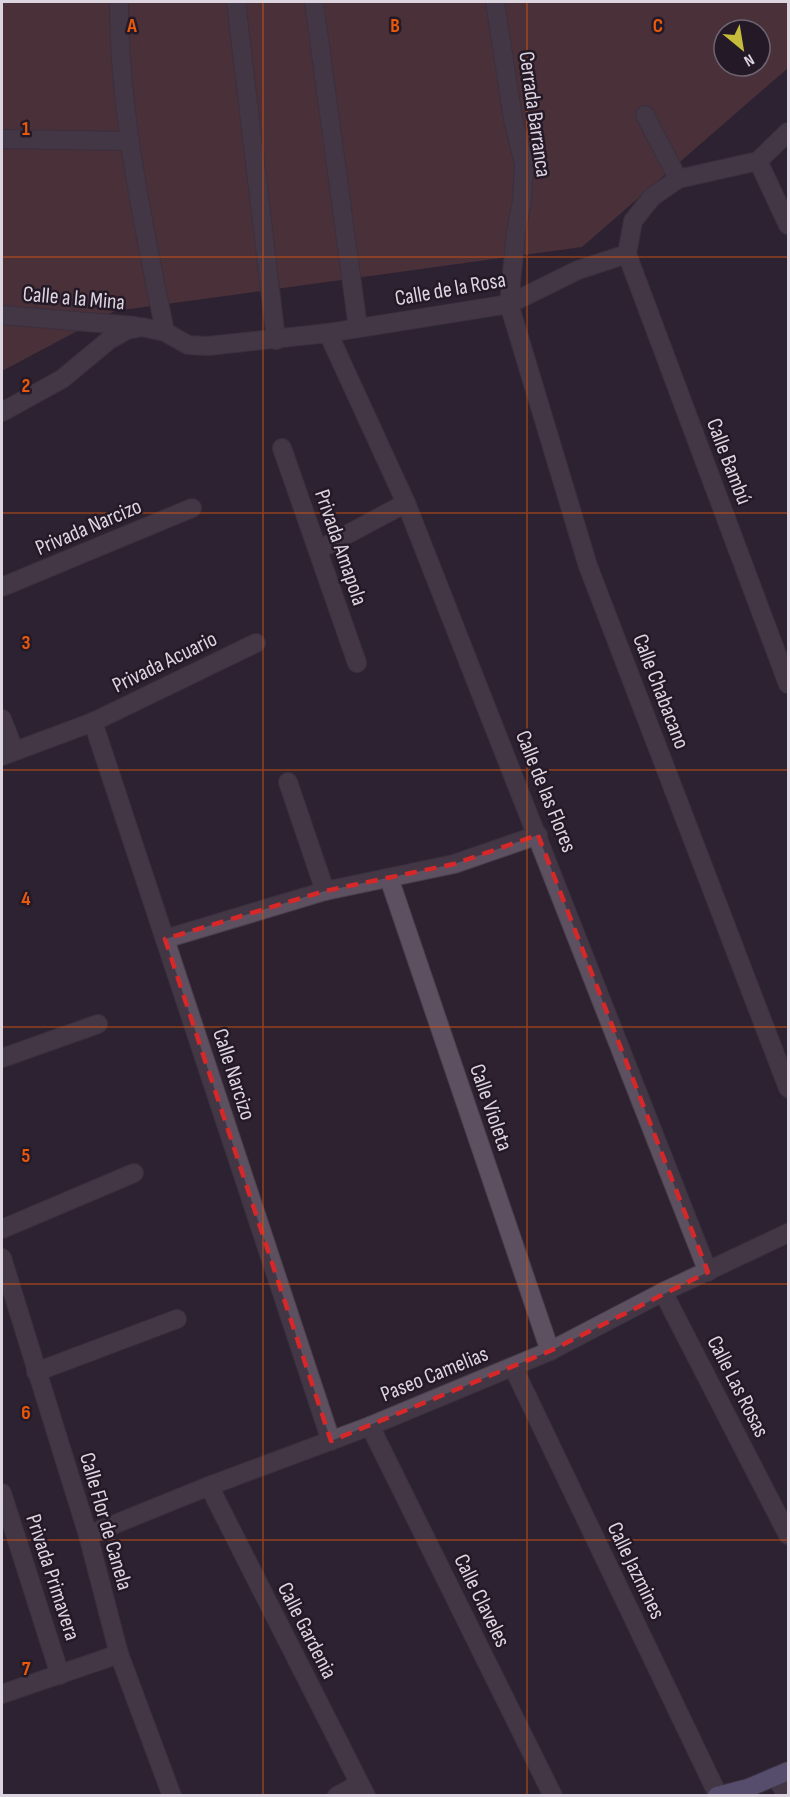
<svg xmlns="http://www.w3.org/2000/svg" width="790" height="1797" viewBox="0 0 790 1797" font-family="'Sofia Sans Condensed',sans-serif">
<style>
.green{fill:#6a4043;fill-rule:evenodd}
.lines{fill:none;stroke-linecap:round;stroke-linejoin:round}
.minor-casing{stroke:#49404c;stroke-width:20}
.major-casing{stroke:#49404c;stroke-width:20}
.minor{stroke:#5d5061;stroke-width:18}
.major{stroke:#887eb1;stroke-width:18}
.marked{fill:none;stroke:#d62828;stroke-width:4.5;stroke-dasharray:12 8;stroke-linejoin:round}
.grid{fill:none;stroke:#e8590c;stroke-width:1.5;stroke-opacity:0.55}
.labels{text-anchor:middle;stroke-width:5;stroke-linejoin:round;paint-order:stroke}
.street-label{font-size:22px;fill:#dcd5df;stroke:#241927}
.grid-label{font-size:20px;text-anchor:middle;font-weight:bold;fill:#e8590c;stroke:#241927;stroke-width:5;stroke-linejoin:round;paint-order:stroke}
</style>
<rect width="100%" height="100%" fill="#2e2231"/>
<!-- green -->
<path class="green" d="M2,2H788V68L582,247L115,311L2,371ZM724,30H760V66H724Z"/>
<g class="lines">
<defs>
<g id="minor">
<path d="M119,2C119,113 143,223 165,332"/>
<path d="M236,2L276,340"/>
<path d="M314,2L358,328"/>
<path d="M495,2L513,119L524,164L522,201L516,232L509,304L588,566L788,1088"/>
<path d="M645,115L678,179"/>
<path d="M2,139L130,141"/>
<path d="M758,161L788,225"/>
<path d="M627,254L788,684"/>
<path d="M2,315L135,326"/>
<path d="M328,333L406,503L708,1272"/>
<path d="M2,412L62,379L109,340L127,330L142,327L165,332L188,345L208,346L328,333L509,304L578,270L627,254L633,221L652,197L678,179L758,161L788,132"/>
<path d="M282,448L357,663"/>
<path d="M318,550L406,503"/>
<path d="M2,587L192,508"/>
<path d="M2,719L14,750"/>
<path d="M93,722L331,1441"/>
<path d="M2,756L93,722L256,643"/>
<path d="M288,782L325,891"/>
<path d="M389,878L550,1351"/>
<path d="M165,939L325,891L454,864L538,835"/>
<path d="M2,1058L98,1024"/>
<path d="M2,1229L134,1173"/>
<path d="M2,1258L88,1535L119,1654L172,1796"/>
<path d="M663,1292L788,1535"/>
<path d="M513,1367L718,1795"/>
<path d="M36,1372L177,1319"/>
<path d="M370,1426L553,1796"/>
<path d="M209,1486L366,1796"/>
<path d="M2,1493L60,1675"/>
<path d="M88,1535L209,1486L370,1426L550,1351L663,1292L788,1233"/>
<path d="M2,1694L119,1654"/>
<path d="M776,1778L788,1796"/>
<path d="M337,1796L359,1784"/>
</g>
<path id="major" d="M717,1796L748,1788L788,1771"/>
</defs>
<!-- minor casing -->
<use href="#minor" class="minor-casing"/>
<!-- major casing -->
<use href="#major" class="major-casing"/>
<!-- minor -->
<use href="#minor" class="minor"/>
<!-- major -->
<use href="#major" class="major"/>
</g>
<!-- marked area -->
<path d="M0 0H790V1797H0ZM538,835L708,1272L550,1351L331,1441L165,939L325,891L454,864Z" fill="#2e2231" fill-opacity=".55" fill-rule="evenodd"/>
<path class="marked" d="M538,835L708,1272L550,1351L331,1441L165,939L325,891L454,864Z"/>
<!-- grid -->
<path class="grid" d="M263,2V1796M527,2V1796M2,257H788M2,513H788M2,770H788M2,1027H788M2,1284H788M2,1540H788"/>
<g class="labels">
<!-- street labels -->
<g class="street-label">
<text transform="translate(536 114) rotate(82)" y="8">Cerrada Barranca</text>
<text transform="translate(450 288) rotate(-10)" y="8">Calle de la Rosa</text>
<text transform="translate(74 297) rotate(5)" y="8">Calle a la Mina</text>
<text transform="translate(730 461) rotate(69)" y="8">Calle Bambú</text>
<text transform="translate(88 526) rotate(-23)" y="8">Privada Narcizo</text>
<text transform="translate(342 547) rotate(71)" y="8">Privada Amapola</text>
<text transform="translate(164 661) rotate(-26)" y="8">Privada Acuario</text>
<text transform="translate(662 691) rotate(69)" y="8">Calle Chabacano</text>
<text transform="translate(547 791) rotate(68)" y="8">Calle de las Flores</text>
<text transform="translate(235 1074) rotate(72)" y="8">Calle Narcizo</text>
<text transform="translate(492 1107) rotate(71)" y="8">Calle Violeta</text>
<text transform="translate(434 1373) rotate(-22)" y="8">Paseo Camelias</text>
<text transform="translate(739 1386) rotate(63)" y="8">Calle Las Rosas</text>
<text transform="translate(107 1521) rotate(74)" y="8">Calle Flor de Canela</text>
<text transform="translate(637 1570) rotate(64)" y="8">Calle Jazmines</text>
<text transform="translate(54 1577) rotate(72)" y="8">Privada Primavera</text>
<text transform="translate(483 1600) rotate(64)" y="8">Calle Claveles</text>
<text transform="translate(308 1630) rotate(63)" y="8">Calle Gardenia</text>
</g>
</g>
<g class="grid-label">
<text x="132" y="32">A</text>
<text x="395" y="32">B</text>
<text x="658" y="32">C</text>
<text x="26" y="135">1</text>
<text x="26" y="392">2</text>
<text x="26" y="649">3</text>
<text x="26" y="905">4</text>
<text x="26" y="1162">5</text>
<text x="26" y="1419">6</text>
<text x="26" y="1675">7</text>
</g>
<!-- border -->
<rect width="790" height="1797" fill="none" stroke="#dcd5df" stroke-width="6"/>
<!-- north arrow -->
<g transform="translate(742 48) rotate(150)"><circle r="28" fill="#241927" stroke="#6e6471" stroke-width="1.5"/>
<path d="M0-4.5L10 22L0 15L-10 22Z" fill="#c6bc3c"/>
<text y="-9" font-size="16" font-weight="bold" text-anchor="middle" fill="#dcd5df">N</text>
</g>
</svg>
